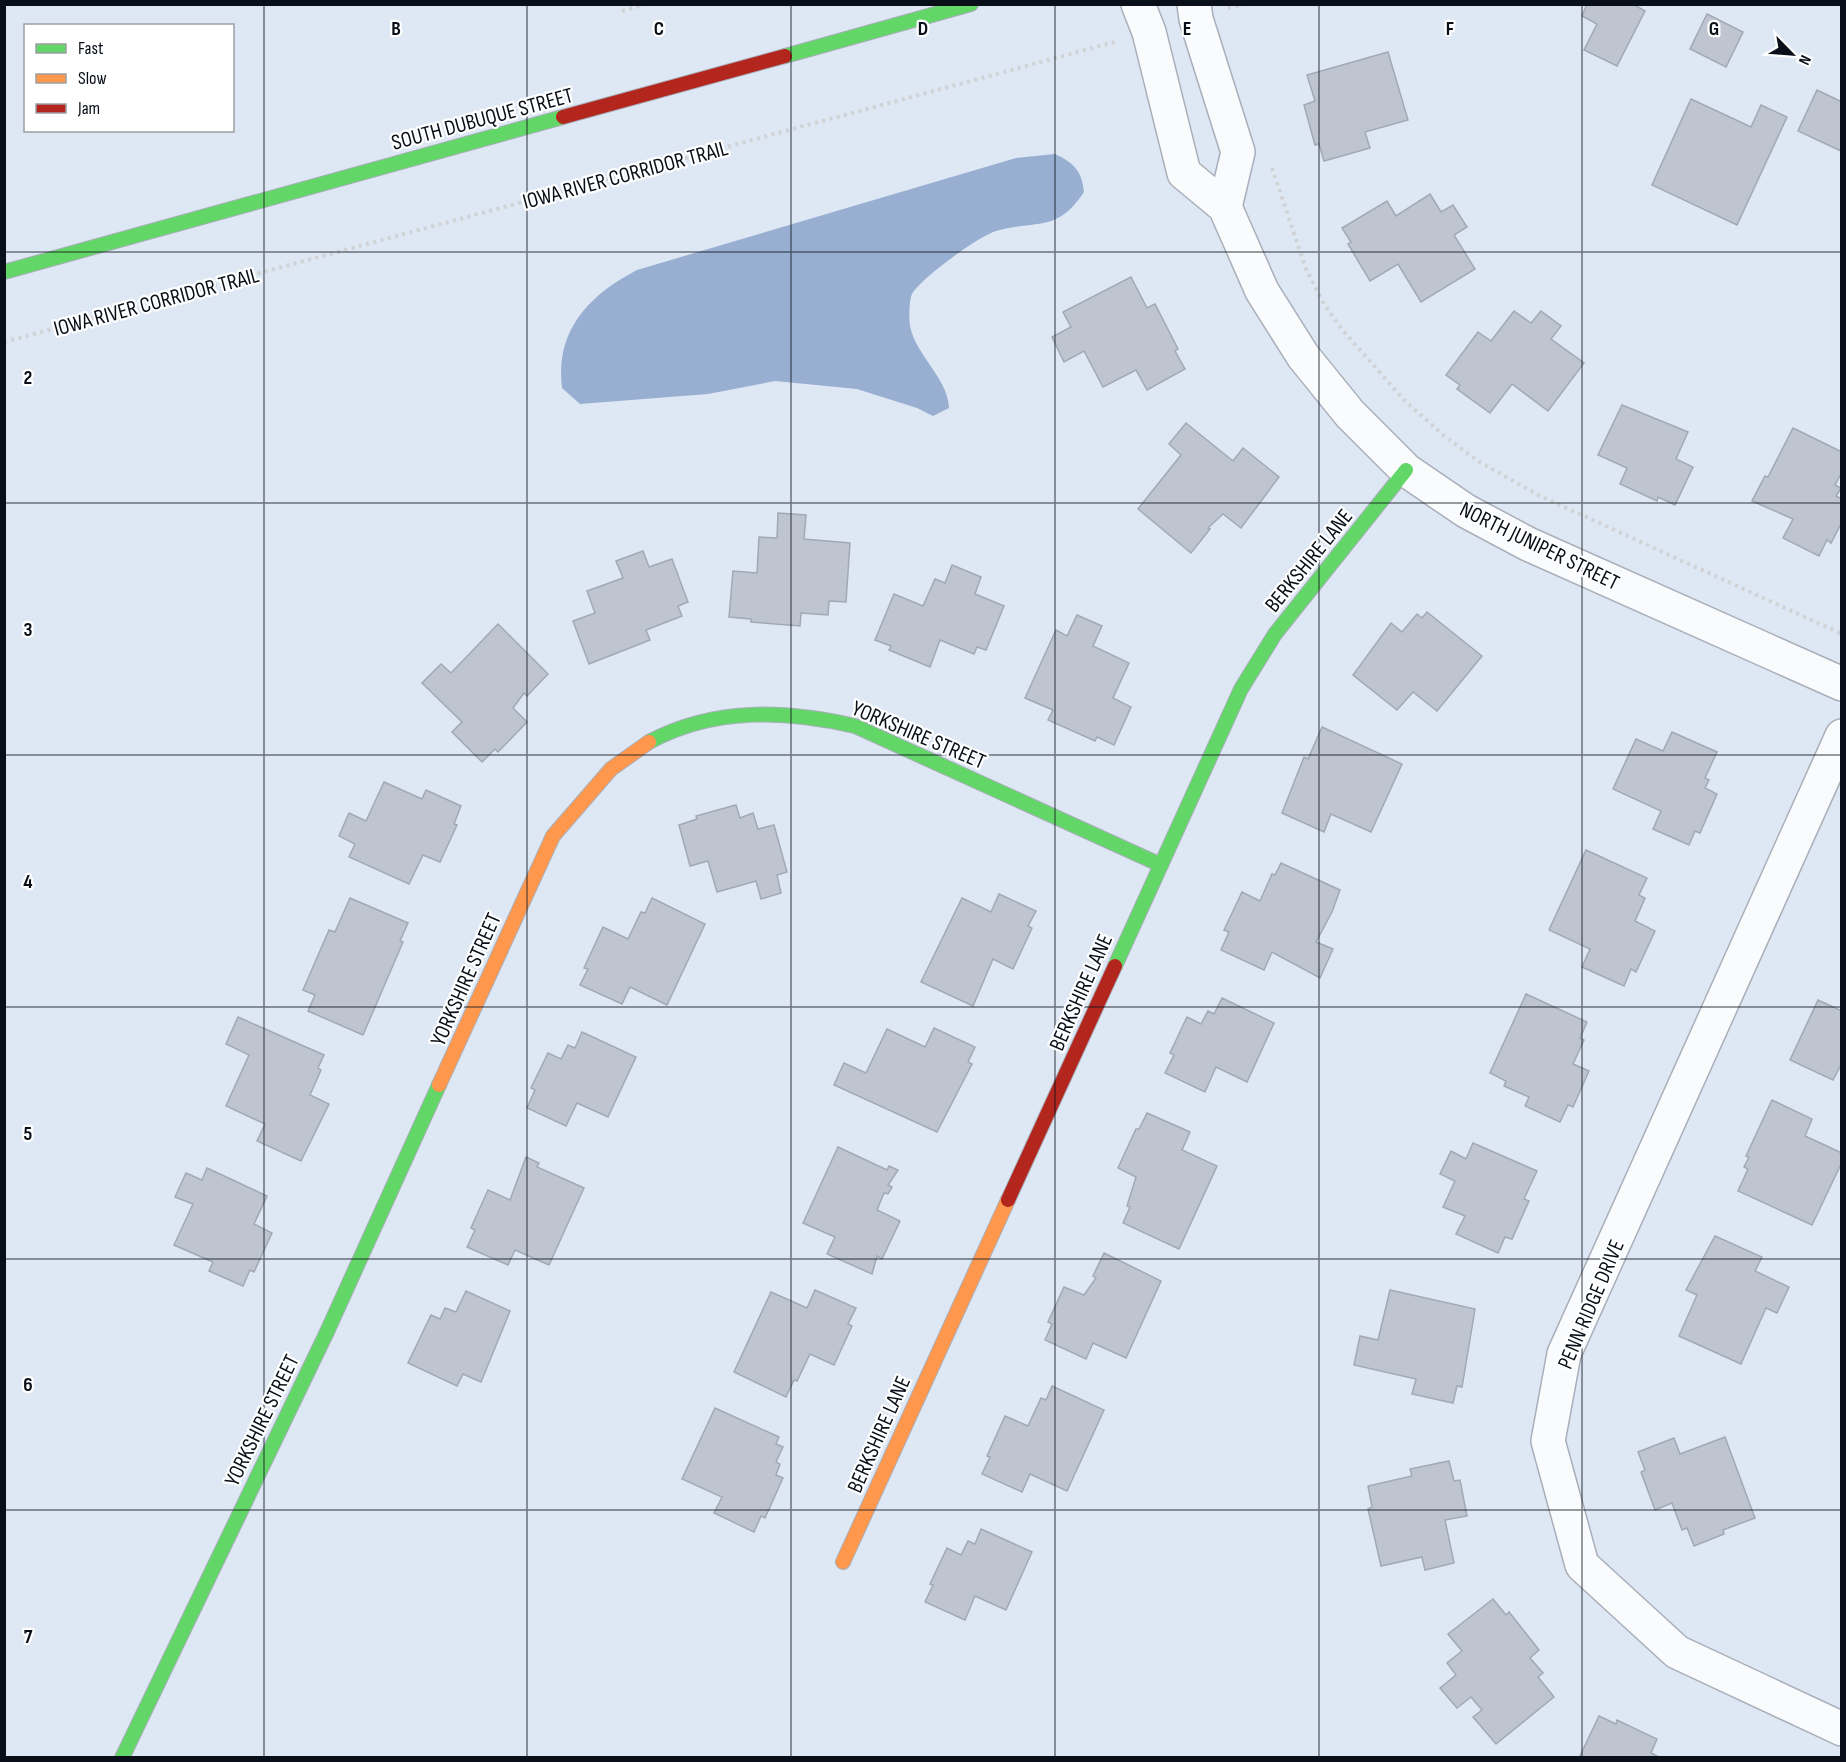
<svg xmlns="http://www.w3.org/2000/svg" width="1846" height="1762" viewBox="0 0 1846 1762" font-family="'Sofia Sans Condensed',sans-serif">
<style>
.water{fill:#99afd2}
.building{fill:#bec5d0;stroke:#a2a9b4;stroke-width:1.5}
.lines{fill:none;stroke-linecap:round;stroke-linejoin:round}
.street-casing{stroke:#a9afba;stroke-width:36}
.fast-casing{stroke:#a9afba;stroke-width:16}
.slow-casing{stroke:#a9afba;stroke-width:16}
.jam-casing{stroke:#a9afba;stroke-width:16}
.path{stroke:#d0d2d5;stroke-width:4;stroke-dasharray:3 4.5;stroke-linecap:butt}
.street{stroke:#fafbfd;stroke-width:33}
.fast{stroke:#63d668;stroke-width:14}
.slow{stroke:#ff974d;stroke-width:14}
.jam{stroke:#b3261e;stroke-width:14}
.grid{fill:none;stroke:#090f18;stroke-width:1.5;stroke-opacity:0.55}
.labels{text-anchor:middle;stroke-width:4.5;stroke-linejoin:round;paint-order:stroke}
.street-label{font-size:22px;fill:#090f18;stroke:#fff}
.grid-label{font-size:20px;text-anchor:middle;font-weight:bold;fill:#090f18;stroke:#fff;stroke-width:4.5;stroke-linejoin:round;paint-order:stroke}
</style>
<rect width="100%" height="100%" fill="#dee7f4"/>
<!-- water -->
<path class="water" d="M1055,154C1074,163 1082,171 1084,192C1056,234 1037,219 996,231C979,236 921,278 912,294C909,300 909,319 910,326C916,356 948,378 949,408L933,416L917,408L857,389L775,381L708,394L580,404L562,388C555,330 589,295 637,270L1016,158Z"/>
<!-- building -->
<g class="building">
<path d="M1587,4H1633L1645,11L1617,66L1584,50L1597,24L1582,16Z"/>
<path d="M1707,14L1743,32L1726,67L1690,49Z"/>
<path d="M1388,52L1408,120L1365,132L1370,148L1324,161L1319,144L1315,145L1304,105L1315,101L1307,75Z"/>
<path d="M1817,90L1842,102L1841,151L1798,131Z"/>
<path d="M1691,99L1751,127L1761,105L1787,117L1737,225L1652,185Z"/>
<path d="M1430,194L1441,212L1453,205L1467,227L1454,235L1475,269L1421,302L1398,264L1370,281L1348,244L1351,242L1342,228L1387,201L1396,216Z"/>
<path d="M1131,277L1147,308L1155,304L1178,349L1175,351L1185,369L1147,390L1136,370L1103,387L1084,351L1064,362L1052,337L1071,327L1063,312Z"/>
<path d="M1514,311L1531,323L1541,311L1561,326L1551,339L1584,363L1548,411L1512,384L1490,413L1457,389L1460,385L1446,375L1478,332L1491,341Z"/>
<path d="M1622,405L1688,432L1676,459L1693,467L1675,505L1658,497L1657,501L1620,484L1627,468L1598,455Z"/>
<path d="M1186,423L1233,461L1243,448L1279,477L1241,528L1223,514L1208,528L1210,529L1191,553L1138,509L1181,455L1169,444Z"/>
<path d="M1793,428L1842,452V472L1835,485L1841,488L1836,496L1842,499V522L1831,543L1827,540L1819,556L1783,538L1793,519L1752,501L1765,476L1768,477Z"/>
<path d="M778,513L806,515L804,539L850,543L846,602L829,601L828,615L801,613L800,626L751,622V619L729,617L733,571L757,573L759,537L777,538Z"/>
<path d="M643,551L649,567L672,559L688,602L678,606L682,616L646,630L650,640L589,664L573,621L595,613L587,591L623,578L616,561Z"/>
<path d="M952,565L981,577L975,594L1004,606L986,650L977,647L974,654L940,640L930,667L889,650L891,646L875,640L894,594L923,606L935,579L945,583Z"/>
<path d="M1427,612L1482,656L1437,711L1413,692L1397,710L1353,675L1391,623L1402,632L1417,614L1422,618Z"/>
<path d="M1077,615L1102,626L1093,646L1129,663L1113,698L1131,707L1114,745L1097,737L1095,741L1048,720L1053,710L1025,698L1056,630L1067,636Z"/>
<path d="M498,624L548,674L527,696L524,693L513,708L527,722L498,752L495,749L482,762L452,732L462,722L422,683L441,664L451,673Z"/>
<path d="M1322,727L1402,764L1371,832L1331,814L1324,832L1282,813L1304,757L1308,759Z"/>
<path d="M1672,732L1717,752L1705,778L1709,780L1705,788L1717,794L1700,833L1695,831L1689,845L1653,829L1661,811L1613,789L1636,739L1663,751Z"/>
<path d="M384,782L422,799L426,790L461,806L454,824L457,825L440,862L423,855L409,884L349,857L355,844L339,836L349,813L366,821Z"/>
<path d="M736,805L740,818L753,813L758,829L774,825L787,872L777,875L781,893L761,899L756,881L717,892L708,861L690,866L679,825L697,819L696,816Z"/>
<path d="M1586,850L1647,878L1639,895L1645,898L1635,921L1655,931L1636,972L1631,969L1624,986L1582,967L1590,949L1549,930Z"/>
<path d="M1281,863L1340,890L1332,912L1316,942L1333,949L1320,978L1272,952L1264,970L1221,950L1229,932L1224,930L1242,892L1260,901L1272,874L1275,875Z"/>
<path d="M999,894L1036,911L1028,926L1032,928L1013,969L993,959L973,1006L921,982L962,898L991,912Z"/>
<path d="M350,898L408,923L400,941L403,942L363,1035L308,1011L315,995L303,990L329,930L335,932Z"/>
<path d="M652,898L705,924L667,1005L630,987L622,1004L580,985L588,969L584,968L603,927L628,939L641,912L645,913Z"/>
<path d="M1526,994L1587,1022L1580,1038L1584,1040L1573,1064L1589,1071L1573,1107L1568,1105L1560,1122L1525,1106L1529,1097L1504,1086L1506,1081L1490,1073Z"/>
<path d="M1222,998L1274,1023L1247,1082L1216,1067L1205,1092L1165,1073L1174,1055L1170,1053L1187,1017L1201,1024L1208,1011L1214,1014Z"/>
<path d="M1818,1000L1842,1011V1063L1833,1080L1790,1060Z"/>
<path d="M238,1017L324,1055L318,1068L321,1070L310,1095L329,1104L301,1161L257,1141L265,1124L226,1106L249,1055L226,1044Z"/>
<path d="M934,1028L975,1047L968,1062L972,1064L937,1132L834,1085L844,1063L866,1073L887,1029L925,1047Z"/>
<path d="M582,1032L636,1057L608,1117L577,1103L566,1126L527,1108L535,1090L531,1088L548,1053L561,1059L568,1045L575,1048Z"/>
<path d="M1772,1100L1812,1119L1805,1136L1842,1153V1162L1812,1225L1738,1191L1748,1169L1744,1167L1749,1157L1746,1156Z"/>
<path d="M1147,1113L1190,1132L1182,1150L1217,1166L1179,1249L1123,1223L1130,1207L1127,1206L1136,1177L1118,1168L1136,1129H1139Z"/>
<path d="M1473,1143L1537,1171L1524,1199L1529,1201L1512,1239L1505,1237L1498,1253L1456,1234L1465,1216L1443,1207L1455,1181L1440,1174L1451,1151L1466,1159Z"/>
<path d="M838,1147L887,1170L889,1166L898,1170L888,1185L892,1187L888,1194L884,1193L877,1210L900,1221L882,1259L877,1256L872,1274L827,1254L835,1237L803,1223Z"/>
<path d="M526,1157L539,1163L537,1167L584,1188L549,1265L515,1250L508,1265L467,1247L475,1230L471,1228L488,1190L510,1200Z"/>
<path d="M207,1168L267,1196L254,1224L272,1233L254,1272L250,1270L243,1286L209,1271L213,1262L174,1245L193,1204L175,1197L186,1173L202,1180Z"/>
<path d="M1715,1236L1762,1257L1755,1271L1789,1287L1777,1313L1766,1308L1741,1364L1679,1336L1697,1295L1686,1290Z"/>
<path d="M1104,1253L1161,1281L1126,1358L1093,1343L1086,1359L1045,1340L1052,1324L1048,1322L1064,1287L1084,1295L1096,1278L1093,1276Z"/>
<path d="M815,1290L856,1308L848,1324L852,1326L834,1365L810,1354L797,1381L794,1380L786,1397L734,1372L771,1292L807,1308Z"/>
<path d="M1390,1290L1475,1309L1462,1387L1457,1386L1453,1403L1412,1394L1416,1379L1354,1365L1360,1336L1378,1340Z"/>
<path d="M466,1291L510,1311L481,1382L463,1374L457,1386L408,1363L431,1315L440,1319L445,1308L456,1312Z"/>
<path d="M1052,1386L1104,1410L1067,1491L1030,1474L1022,1492L982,1474L990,1457L987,1456L1005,1416L1028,1426L1041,1398L1046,1400Z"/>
<path d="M715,1408L779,1437L776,1444L783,1447L776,1462L780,1464L776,1475L783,1478L765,1518L761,1516L754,1532L714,1513L722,1497L682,1479Z"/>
<path d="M1725,1437L1755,1518L1723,1530L1724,1534L1694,1546L1687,1528L1682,1530L1672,1503L1655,1510L1641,1472L1645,1470L1638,1452L1674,1438L1680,1454Z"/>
<path d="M1449,1461L1454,1481L1460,1480L1467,1516L1445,1520L1454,1563L1425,1570L1422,1557L1381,1566L1368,1509L1372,1507L1368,1486L1412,1476L1410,1469Z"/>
<path d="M981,1529L1032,1552L1006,1610L975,1596L965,1620L925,1602L933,1585L930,1584L947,1548L961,1555L968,1541L975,1544Z"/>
<path d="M1493,1599L1506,1615L1509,1612L1539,1650L1530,1658L1543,1673L1538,1677L1554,1697L1496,1744L1473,1717L1482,1710L1471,1697L1457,1708L1440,1688L1456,1675L1447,1663L1462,1651L1448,1634Z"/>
<path d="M1599,1716L1616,1724L1617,1720L1657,1739L1651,1753L1661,1758H1579Z"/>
</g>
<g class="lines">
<defs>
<g id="street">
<path d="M1138,4L1149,32L1184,173L1225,207L1262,291L1303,356L1350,414L1406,470L1466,511L1528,544L1842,684"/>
<path d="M1194,4L1196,19L1238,152L1225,207"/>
<path d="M1842,736L1564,1354L1548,1441L1582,1565L1677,1652L1842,1729"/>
</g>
<g id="fast">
<path d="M785,56L971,4"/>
<path d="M4,272L563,117"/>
<path d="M649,742C714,707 785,710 855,726L1161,865"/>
<path d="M1115,966L1241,689L1275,634L1406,470"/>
<path d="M122,1758L326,1334L439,1085"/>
</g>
<g id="slow">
<path d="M439,1085L553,836L611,769L649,742"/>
<path d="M843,1562L1008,1200"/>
</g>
<g id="jam">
<path d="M563,117L785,56"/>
<path d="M1008,1200L1115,966"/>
</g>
</defs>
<!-- street casing -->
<use href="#street" class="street-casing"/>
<!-- fast casing -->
<use href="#fast" class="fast-casing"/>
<!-- slow casing -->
<use href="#slow" class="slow-casing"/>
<!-- jam casing -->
<use href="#jam" class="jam-casing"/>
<!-- path -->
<g class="path">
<path d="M1228,8L1245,4"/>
<path d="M622,11L648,4"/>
<path d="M1272,168L1306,269L1323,302L1339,326L1404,400L1443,435L1478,461L1538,495L1842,634"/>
<path d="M4,342L1115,42"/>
</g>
<!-- street -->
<use href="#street" class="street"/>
<!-- fast -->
<use href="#fast" class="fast"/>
<!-- slow -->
<use href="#slow" class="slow"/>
<!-- jam -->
<use href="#jam" class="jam"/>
</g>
<!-- grid -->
<path class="grid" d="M264,4V1758M527,4V1758M791,4V1758M1055,4V1758M1319,4V1758M1582,4V1758M4,252H1842M4,503H1842M4,755H1842M4,1007H1842M4,1259H1842M4,1510H1842"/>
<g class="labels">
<!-- street labels -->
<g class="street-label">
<text transform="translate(482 118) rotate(-15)" y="8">SOUTH DUBUQUE STREET</text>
<text transform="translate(625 174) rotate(-15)" y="8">IOWA RIVER CORRIDOR TRAIL</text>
<text transform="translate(156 301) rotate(-15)" y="8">IOWA RIVER CORRIDOR TRAIL</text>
<text transform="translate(1540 545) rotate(26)" y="8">NORTH JUNIPER STREET</text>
<text transform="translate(1308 560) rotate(-51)" y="8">BERKSHIRE LANE</text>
<text transform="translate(919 734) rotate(23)" y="8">YORKSHIRE STREET</text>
<text transform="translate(465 979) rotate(-66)" y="8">YORKSHIRE STREET</text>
<text transform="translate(1080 992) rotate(-66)" y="8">BERKSHIRE LANE</text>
<text transform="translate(1590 1304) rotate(-67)" y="8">PENN RIDGE DRIVE</text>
<text transform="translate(261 1420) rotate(-64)" y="8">YORKSHIRE STREET</text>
<text transform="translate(878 1434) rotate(-66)" y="8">BERKSHIRE LANE</text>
</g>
</g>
<g class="grid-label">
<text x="396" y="35">B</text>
<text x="659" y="35">C</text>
<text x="923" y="35">D</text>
<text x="1187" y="35">E</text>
<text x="1450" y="35">F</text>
<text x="1714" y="35">G</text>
<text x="28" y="384">2</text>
<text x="28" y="636">3</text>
<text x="28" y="888">4</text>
<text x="28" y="1140">5</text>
<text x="28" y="1391">6</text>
<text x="28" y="1643">7</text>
</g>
<!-- border -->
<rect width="1846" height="1762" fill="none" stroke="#090f18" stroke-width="12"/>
<!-- legend -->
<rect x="24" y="24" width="210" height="108" fill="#ffffff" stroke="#9d9fa3" stroke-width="1.5"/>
<rect x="36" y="44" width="30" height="9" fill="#63d668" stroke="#9d9fa3" stroke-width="1.5"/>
<text x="78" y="54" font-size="18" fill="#090f18">Fast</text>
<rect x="36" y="74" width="30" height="9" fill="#ff974d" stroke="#9d9fa3" stroke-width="1.5"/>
<text x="78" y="84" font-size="18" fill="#090f18">Slow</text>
<rect x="36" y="104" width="30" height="9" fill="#b3261e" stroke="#9d9fa3" stroke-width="1.5"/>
<text x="78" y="114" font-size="18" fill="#090f18">Jam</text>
<!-- north arrow -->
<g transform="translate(1792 54) rotate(115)" stroke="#ffffff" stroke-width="4.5" paint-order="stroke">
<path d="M0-4.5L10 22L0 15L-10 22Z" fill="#090f18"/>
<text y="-9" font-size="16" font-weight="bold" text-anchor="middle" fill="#090f18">N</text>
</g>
</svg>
